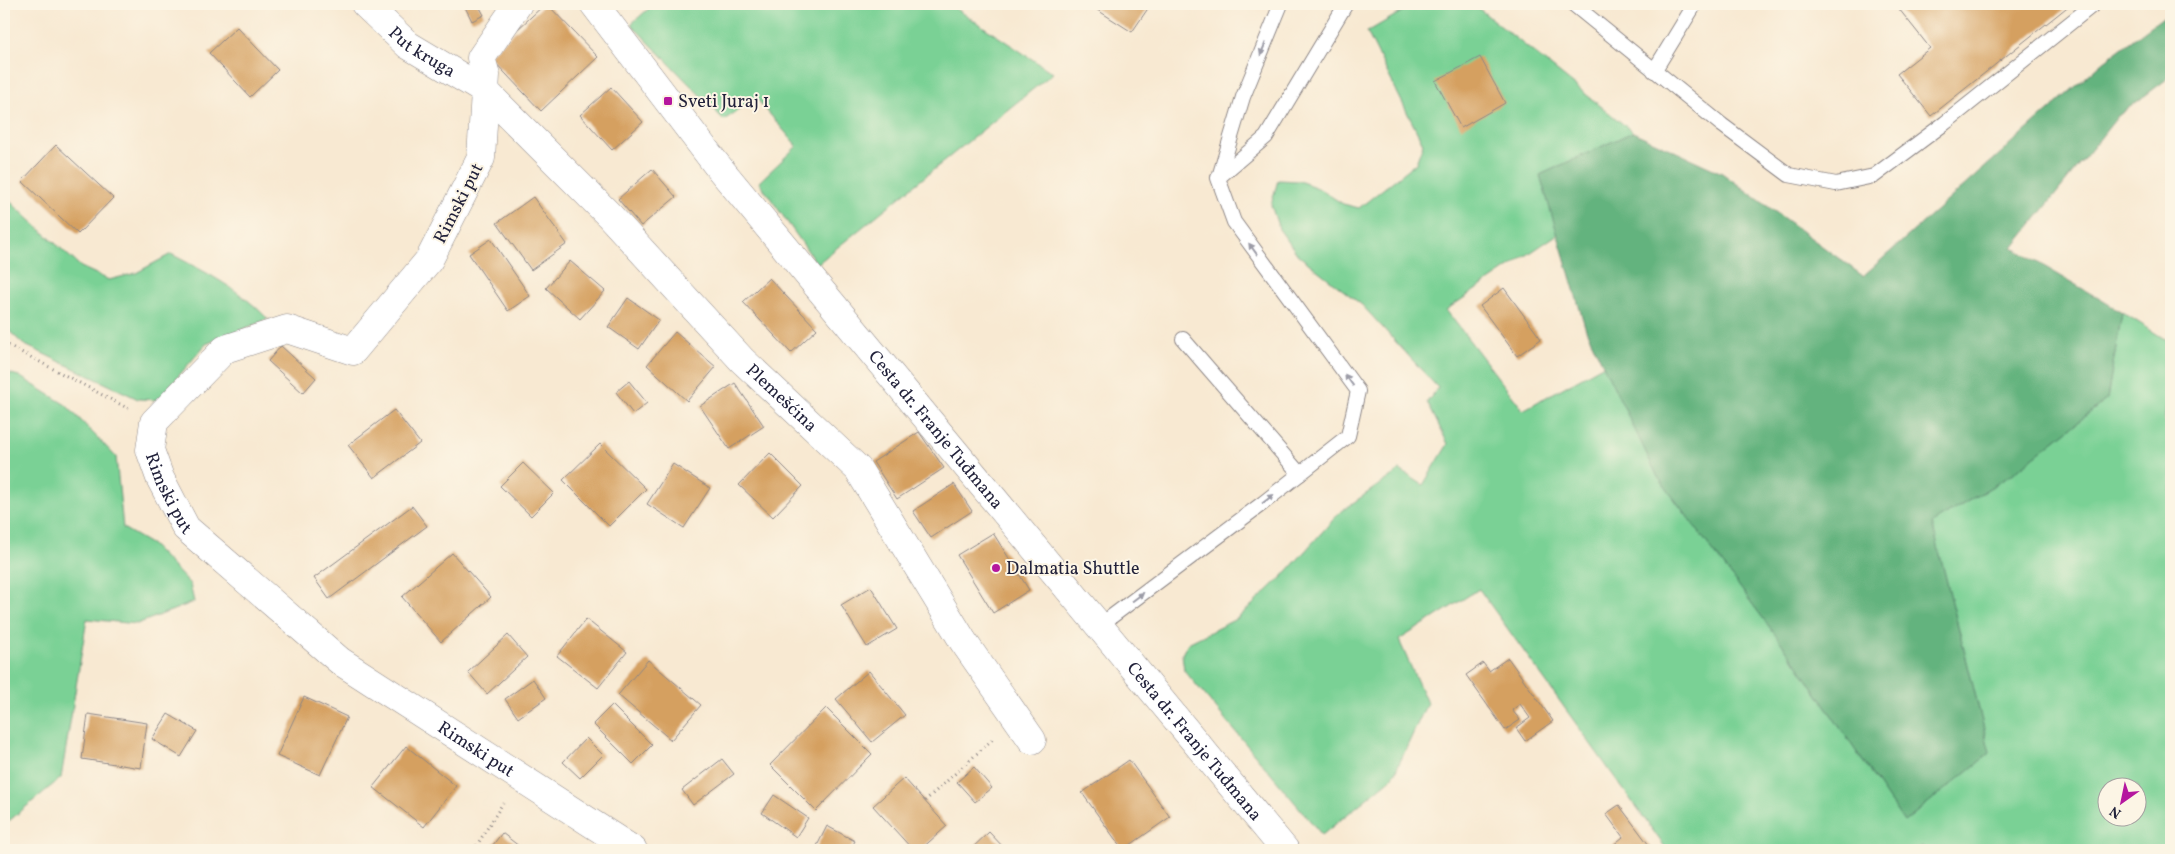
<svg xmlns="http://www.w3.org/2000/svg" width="2175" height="854" viewBox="0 0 2175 854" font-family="Vollkorn,serif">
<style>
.green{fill:#7ad195;stroke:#4e7a68;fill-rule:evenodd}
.forest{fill:#63b37e;stroke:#426a5c}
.building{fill:#d5a061}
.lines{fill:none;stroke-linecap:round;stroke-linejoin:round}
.lane-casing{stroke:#8d8686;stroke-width:16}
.street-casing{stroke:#8d8686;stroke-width:29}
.secondary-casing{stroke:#8d8686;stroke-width:29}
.path{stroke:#8d8686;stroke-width:3;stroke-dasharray:1 4;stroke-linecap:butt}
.lane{stroke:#fff;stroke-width:14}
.street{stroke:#fff;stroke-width:28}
.secondary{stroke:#fff;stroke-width:28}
.oneway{fill:#9c9ca7}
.poi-dot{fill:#b5179e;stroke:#fcf5e5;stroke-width:2}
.labels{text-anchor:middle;stroke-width:4;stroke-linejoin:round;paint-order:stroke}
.street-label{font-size:18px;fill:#22223b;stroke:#fcf5e5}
.poi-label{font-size:18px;fill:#22223b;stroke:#fcf5e5;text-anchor:start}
</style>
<rect width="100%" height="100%" fill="#fcf5e5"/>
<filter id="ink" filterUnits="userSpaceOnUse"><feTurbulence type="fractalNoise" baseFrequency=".02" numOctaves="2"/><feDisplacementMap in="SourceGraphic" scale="10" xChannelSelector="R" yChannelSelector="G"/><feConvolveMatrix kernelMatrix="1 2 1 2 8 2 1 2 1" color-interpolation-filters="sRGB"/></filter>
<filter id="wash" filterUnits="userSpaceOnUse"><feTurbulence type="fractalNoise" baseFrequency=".0096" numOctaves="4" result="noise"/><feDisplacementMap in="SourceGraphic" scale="20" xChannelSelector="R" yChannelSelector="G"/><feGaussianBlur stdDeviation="1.12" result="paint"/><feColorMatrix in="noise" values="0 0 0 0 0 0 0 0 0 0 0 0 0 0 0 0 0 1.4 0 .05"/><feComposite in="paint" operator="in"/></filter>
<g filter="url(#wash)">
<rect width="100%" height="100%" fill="#f8e9d2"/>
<!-- green -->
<g class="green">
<path d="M654,4H949L1053,73L817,264L759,182L797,146L756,98L724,120L631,24Z"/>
<path d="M1415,4H1473L1633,132L1540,175L1558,234L1446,310L1523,410L1604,365L1658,477L1797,664L1904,822L1990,753L1932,523L2011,475L2107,399L2122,312L2171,343V369L2164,422L2171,425V850H1923L1922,846L1917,850H1667L1479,589L1399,640L1427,703L1393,777L1322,835L1184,670L1182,654L1188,643L1238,618L1282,577L1340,512L1400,470L1423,485L1448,444L1427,402L1438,388L1362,305L1298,255L1279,229L1271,205L1278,180L1299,181L1318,188L1343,204L1359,208L1416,163L1423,144L1367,32ZM2108,786H2138V816H2108Z"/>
<path d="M4,196L81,267L109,280L136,273L171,254C206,272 241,290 268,319L206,344L158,400L138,399L23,344L4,326Z"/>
<path d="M4,372L19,376L66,405L116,457L123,528L152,545L190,584L194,602L137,624L87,619L61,778L4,825Z"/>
</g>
<!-- forest -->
<path class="forest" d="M2171,11V76L2118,116L2013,248L2122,312L2107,399L2011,475L1932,523L1990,753L1904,822L1797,664L1658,477L1586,330L1540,175L1633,132L1722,173L1863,276L2103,62Z"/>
<g id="blocks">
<!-- building -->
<g class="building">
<path d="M468,4H478L484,15L472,21L464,5Z"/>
<path d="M545,4H547L598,57L541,111L489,56Z"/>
<path d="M1088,4H1151L1132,32Z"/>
<path d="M1895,4H2071L1931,116L1897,74L1930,48Z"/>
<path d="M237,27L278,70L250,97L209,53Z"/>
<path d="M1480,57L1505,103L1461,128L1435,81Z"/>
<path d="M611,87L643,122L612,150L580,115Z"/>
<path d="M56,145L113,198L78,234L22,181Z"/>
<path d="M652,169L676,197L641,226L618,199Z"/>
<path d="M533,197L567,244L531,270L497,223Z"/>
<path d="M491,239L530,296L508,311L469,254Z"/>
<path d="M570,261L605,291L580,319L546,288Z"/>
<path d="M769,278L817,329L791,353L743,302Z"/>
<path d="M1504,288L1541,339L1517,356L1480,306Z"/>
<path d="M628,298L659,320L639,349L608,327Z"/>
<path d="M675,332L716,367L687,401L647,365Z"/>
<path d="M281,346L316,378L303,393L268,361Z"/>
<path d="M629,381L647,403L633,414L616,392Z"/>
<path d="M735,383L764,426L729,449L700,406Z"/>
<path d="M394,410L420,443L374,478L348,445Z"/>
<path d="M919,432L944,468L897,499L873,462Z"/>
<path d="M600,444L646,489L609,526L563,480Z"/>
<path d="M770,453L803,486L773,517L739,485Z"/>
<path d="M523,463L554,493L531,516L500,486Z"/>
<path d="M673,464L710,488L684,528L647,504Z"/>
<path d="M954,484L972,511L931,538L913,511Z"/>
<path d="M412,506L427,526L329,599L314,578Z"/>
<path d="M993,533L1029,590L993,613L957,555Z"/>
<path d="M452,553L491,597L441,642L402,597Z"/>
<path d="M871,587L897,629L867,647L841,605Z"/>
<path d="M586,619L627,652L598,688L557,656Z"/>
<path d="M508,635L527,657L487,694L468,672Z"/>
<path d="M1508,658L1553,721L1525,741L1516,728L1530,718L1520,704L1512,710L1520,720L1505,730L1466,675L1483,663L1489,671Z"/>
<path d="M648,660L701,705L671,740L618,695Z"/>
<path d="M869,671L905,715L872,742L836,699Z"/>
<path d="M533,679L546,698L518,718L505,699Z"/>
<path d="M304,697L347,717L320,775L277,756Z"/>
<path d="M612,705L652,745L633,764L593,724Z"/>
<path d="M826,708L872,754L816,811L770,765Z"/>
<path d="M88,714L147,723L141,768L82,759Z"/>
<path d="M168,714L197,731L181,757L152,739Z"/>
<path d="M586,738L603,755L580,778L563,762Z"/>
<path d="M406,746L456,786L424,827L373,787Z"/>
<path d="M722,759L734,774L693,805L682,790Z"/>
<path d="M1129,760L1170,817L1123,850L1082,793Z"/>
<path d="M974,767L992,788L975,802L957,782Z"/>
<path d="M904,778L947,826L920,850H913L873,806Z"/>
<path d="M774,795L808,818L796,837L762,813Z"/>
<path d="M1619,805L1652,849L1650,850H1618L1612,846L1623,837L1606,814Z"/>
<path d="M827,826L855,841L850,850H815Z"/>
<path d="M989,832L1006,850H970Z"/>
<path d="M502,833L524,850H489Z"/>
</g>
</g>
</g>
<g filter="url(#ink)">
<use href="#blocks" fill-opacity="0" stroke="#8d8686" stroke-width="1"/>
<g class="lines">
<defs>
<g id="lane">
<path d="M1573,4L1722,125L1789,175L1836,184L1874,176L1945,123L2094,4"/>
<path d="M1654,71L1695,4"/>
<path d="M1219,177L1243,97L1281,4"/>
<path d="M1183,339L1300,474"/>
<path d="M1099,626L1263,503L1348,436L1358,391L1234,222L1218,178L1266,137L1346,4"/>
</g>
<g id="street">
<path id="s1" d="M365,4L408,45L485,91L609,215L742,360L858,469L963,641L1032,740"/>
<path id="s2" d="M518,4L481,58L486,75L481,158L429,260L353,351L287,329L225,349L154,422L150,450L160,478L186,528L340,661L633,850"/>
</g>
<g id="secondary">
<path id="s3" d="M594,4L716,164L1285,850"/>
</g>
</defs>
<!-- lane casing -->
<use href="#lane" class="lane-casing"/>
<!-- street casing -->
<use href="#street" class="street-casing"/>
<!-- secondary casing -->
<use href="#secondary" class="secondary-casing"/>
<!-- path -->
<g class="path">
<path d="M4,343L129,409"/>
<path d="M925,801L994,738"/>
<path d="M474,850L503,803"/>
</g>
<!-- lane -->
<use href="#lane" class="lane"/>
<!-- street -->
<use href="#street" class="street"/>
<!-- secondary -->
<use href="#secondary" class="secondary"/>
</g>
<!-- one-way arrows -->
<defs><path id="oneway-solid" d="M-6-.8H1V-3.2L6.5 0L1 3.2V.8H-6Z" transform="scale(1.25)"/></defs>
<g class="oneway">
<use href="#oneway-solid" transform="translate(1263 49) rotate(112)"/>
<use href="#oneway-solid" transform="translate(1253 249) rotate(-126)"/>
<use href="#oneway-solid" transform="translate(1349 380) rotate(-126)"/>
<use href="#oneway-solid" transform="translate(1268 499) rotate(-38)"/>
<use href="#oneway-solid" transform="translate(1138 597) rotate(-37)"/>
</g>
</g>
<!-- markers -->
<g class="poi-dot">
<rect x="663" y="96" width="10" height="10" rx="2.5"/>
<circle cx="996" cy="568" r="5"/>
</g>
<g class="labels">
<!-- street labels -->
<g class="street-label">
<text dy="6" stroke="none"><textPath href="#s1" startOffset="75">Put kruga</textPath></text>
<text transform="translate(458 203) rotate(-63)" y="6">Rimski put</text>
<text dy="6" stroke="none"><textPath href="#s1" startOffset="576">Plemešćina</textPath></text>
<text dy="6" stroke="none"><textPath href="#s3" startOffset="546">Cesta dr. Franje Tuđmana</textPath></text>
<text dy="6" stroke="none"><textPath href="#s2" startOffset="711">Rimski put</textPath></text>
<text dy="6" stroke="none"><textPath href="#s3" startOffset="951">Cesta dr. Franje Tuđmana</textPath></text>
<text dy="6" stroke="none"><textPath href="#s2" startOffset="1116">Rimski put</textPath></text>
</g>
<!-- poi labels -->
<g class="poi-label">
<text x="678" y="107">Sveti Juraj 1</text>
<text x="1006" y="574">Dalmatia Shuttle</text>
</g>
</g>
<!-- margin -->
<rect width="2175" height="854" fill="none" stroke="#fcf5e5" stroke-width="20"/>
<!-- north arrow -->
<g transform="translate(2122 802) rotate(213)"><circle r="24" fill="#fcf5e5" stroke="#a5a1a1"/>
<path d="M0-4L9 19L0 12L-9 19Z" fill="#b5179e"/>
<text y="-8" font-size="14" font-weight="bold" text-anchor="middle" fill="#22223b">N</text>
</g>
</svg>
